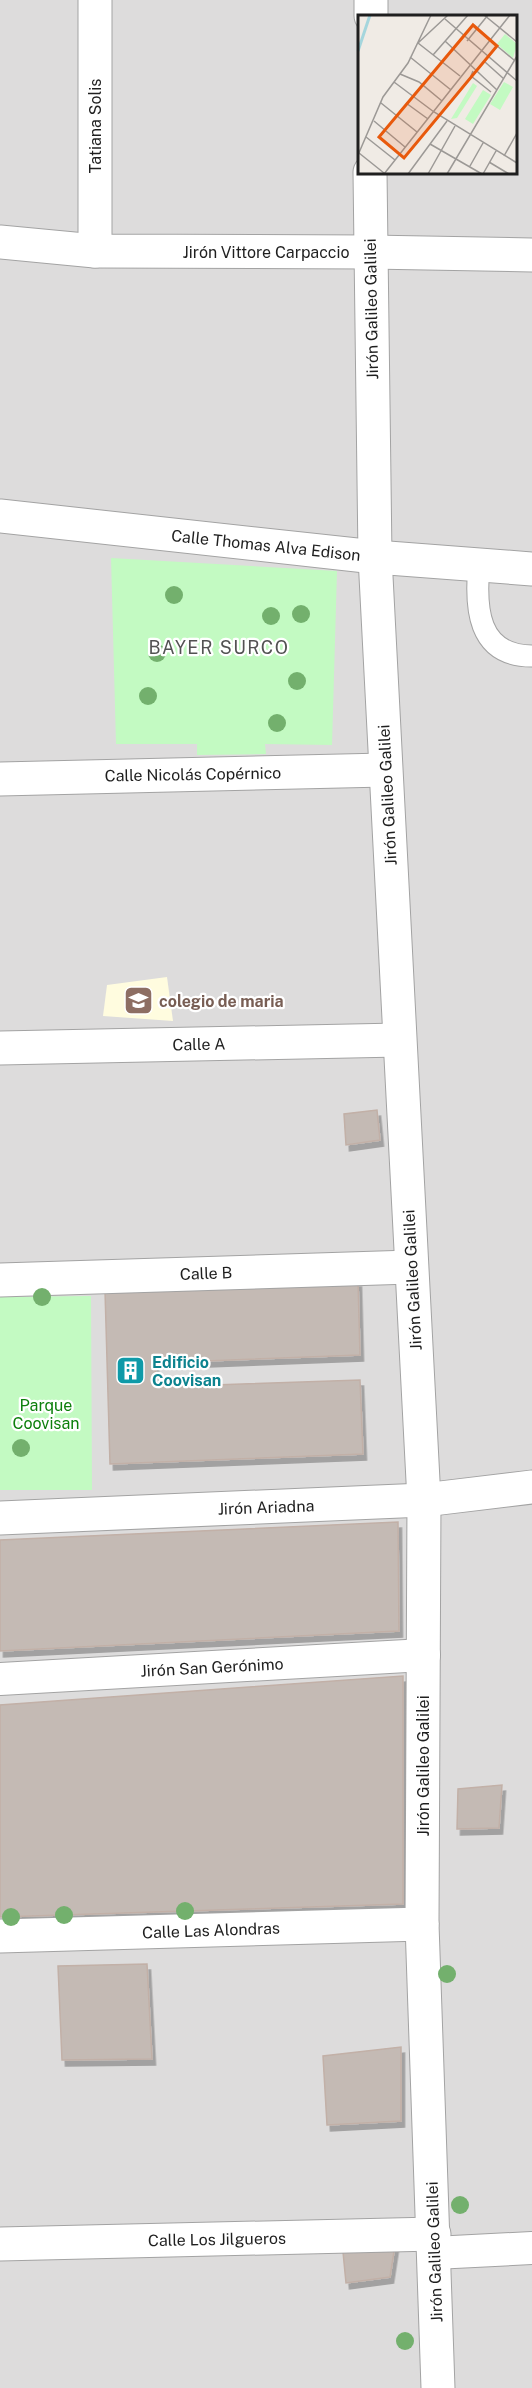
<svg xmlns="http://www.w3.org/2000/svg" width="532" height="2388" viewBox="0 0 532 2388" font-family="'Public Sans',sans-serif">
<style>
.residential{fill:#dddcdc;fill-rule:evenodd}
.education{fill:#fffcdf}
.park{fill:#c3fac2}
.building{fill:#c4bab4;stroke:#c2b0a7;stroke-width:1.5;filter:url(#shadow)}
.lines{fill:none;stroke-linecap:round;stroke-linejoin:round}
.service-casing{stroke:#a3a3a3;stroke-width:23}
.pedestrian-casing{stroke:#a3a3a3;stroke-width:34}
.minor-casing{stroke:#a3a3a3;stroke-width:35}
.service{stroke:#fff;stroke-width:21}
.pedestrian{stroke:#fff;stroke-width:32}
.minor{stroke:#fff;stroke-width:33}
.tree{fill:#73b06d}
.labels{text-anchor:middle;stroke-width:4.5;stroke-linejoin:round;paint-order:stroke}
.street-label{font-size:16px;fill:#1f1f1f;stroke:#fff}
.education-label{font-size:16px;font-weight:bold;fill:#785e54;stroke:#fff;text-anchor:start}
.culture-label{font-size:16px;font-weight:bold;fill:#0d838f;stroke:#fff;text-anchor:start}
.park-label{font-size:16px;fill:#0c7f0b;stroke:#fff}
.neighbourhood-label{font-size:18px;letter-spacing:1.5px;fill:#525252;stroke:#fff}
.inset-river{fill:none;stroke:#a5d6dd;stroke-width:3}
.inset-road{fill:none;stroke:#9c9996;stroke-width:1.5}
.view{fill:#e8590c;fill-opacity:0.15;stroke:#e8590c;stroke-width:3}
.inset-edge{fill:none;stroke:#1f1f1f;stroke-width:3}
</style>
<defs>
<filter id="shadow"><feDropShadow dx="3.5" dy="6" stdDeviation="0" flood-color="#0004"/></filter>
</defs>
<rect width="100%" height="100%" fill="#f0ebe5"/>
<!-- residential -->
<path class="residential" d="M0,0H532V2388H0ZM360,16H516V172H360Z"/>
<!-- education -->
<path class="education" d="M167,977L173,1021L103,1016L107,985Z"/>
<!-- park -->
<g class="park">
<path d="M111,558L337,571L332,745L265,744L266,754L197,755V744H116Z"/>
<path d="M91,1296L92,1490H0V1297Z"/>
</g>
<!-- building -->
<g class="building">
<path d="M377,1110L380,1140L346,1145L344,1114Z"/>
<path d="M358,1281L360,1355L155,1363L156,1387L360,1380L363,1454L110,1464L105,1291Z"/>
<path d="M398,1522L399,1631L0,1651V1540Z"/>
<path d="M403,1676V1904L0,1917V1705Z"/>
<path d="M502,1785L499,1828L457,1829L458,1789Z"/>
<path d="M147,1964L152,2059L62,2060L58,1966Z"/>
<path d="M401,2047V2121L327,2125L323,2056Z"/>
<path d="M395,2245L390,2277L346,2283L343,2252Z"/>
</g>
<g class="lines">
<defs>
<path id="service" d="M479,565C475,607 477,656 532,656"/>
<g id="pedestrian">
<path d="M0,1679L424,1655"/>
<path d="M434,2253L532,2248"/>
</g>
<g id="minor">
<path d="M95,0V251"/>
<path d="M371,16V0"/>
<path d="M370,172L375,557L424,1500L422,1924L438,2388"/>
<path d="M0,242L95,251L370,252L532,255"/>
<path d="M0,516L375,557L532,569"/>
<path d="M0,779L385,770"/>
<path d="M0,1048L399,1040"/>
<path d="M0,1280L411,1267"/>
<path d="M0,1518L424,1500L532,1487"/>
<path d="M0,1936L422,1924"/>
<path d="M0,2244L434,2234"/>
</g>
</defs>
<!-- service casing -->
<use href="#service" class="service-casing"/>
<!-- pedestrian casing -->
<use href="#pedestrian" class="pedestrian-casing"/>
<!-- minor casing -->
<use href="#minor" class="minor-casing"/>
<!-- service -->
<use href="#service" class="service"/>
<!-- pedestrian -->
<use href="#pedestrian" class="pedestrian"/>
<!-- minor -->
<use href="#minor" class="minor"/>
</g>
<!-- trees -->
<g class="tree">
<circle cx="174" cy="595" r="9"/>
<circle cx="301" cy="614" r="9"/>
<circle cx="271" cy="616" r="9"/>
<circle cx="157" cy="653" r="9"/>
<circle cx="297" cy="681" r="9"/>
<circle cx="148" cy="696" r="9"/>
<circle cx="277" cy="723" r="9"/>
<circle cx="42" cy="1297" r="9"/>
<circle cx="21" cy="1448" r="9"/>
<circle cx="185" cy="1911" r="9"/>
<circle cx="64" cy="1915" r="9"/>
<circle cx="11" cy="1917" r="9"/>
<circle cx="447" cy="1974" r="9"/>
<circle cx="460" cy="2205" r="9"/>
<circle cx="405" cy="2341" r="9"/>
</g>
<!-- icons -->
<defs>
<symbol id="school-square" viewBox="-11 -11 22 22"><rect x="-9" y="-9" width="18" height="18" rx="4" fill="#8d6e63" stroke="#fff"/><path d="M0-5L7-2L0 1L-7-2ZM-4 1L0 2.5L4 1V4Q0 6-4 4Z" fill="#fff"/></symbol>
<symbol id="building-square" viewBox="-11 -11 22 22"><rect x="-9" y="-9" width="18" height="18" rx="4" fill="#0f9aa8" stroke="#fff"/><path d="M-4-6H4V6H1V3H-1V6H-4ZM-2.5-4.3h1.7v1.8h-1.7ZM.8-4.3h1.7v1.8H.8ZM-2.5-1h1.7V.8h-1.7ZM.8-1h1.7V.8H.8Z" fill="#fff"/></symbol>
</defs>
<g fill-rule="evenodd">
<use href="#school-square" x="122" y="984" width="33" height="33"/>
<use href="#building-square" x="114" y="1354" width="33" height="33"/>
</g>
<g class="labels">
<!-- street labels -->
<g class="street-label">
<text transform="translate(95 126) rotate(-90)" y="6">Tatiana Solis</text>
<text x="266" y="258">Jirón Vittore Carpaccio</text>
<text transform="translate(371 309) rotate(-91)" y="6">Jirón Galileo Galilei</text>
<text transform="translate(266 545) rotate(6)" y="6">Calle Thomas Alva Edison</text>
<text transform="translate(193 774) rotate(-1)" y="6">Calle Nicolás Copérnico</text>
<text transform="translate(387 795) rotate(-93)" y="6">Jirón Galileo Galilei</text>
<text transform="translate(199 1044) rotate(-1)" y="6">Calle A</text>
<text transform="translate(206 1273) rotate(-2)" y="6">Calle B</text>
<text transform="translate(412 1280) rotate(-93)" y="6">Jirón Galileo Galilei</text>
<text transform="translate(266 1507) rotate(-2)" y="6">Jirón Ariadna</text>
<text transform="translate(212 1667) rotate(-3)" y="6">Jirón San Gerónimo</text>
<text transform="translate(423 1766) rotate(-90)" y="6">Jirón Galileo Galilei</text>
<text transform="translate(211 1930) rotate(-2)" y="6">Calle Las Alondras</text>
<text transform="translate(217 2239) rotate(-1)" y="6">Calle Los Jilgueros</text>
<text transform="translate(434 2252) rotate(-92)" y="6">Jirón Galileo Galilei</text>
</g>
<!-- education labels -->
<g class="education-label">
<text x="159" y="1007">colegio de maria</text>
</g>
<!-- culture labels -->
<g class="culture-label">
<text x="152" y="1368">Edificio<tspan x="152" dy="18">Coovisan</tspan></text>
</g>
<!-- park labels -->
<g class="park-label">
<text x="46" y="1411">Parque<tspan x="46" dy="18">Coovisan</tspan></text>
</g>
<!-- neighbourhood labels -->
<g class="neighbourhood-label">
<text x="219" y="654">BAYER SURCO</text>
</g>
</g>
<!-- overview -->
<g transform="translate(358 15)">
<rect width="159" height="159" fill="#f0ebe5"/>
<path d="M147,19L159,29L155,43L139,29ZM146,67L155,72L142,95L132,89ZM115,68L119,71L99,103L93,104ZM125,75L133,80L115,109L107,104Z" fill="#c3fac2"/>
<path class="inset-river" d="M0,36L12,0"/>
<path class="inset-road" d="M126,0L159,27M87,4L159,66M132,25L156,45M87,26L139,75M109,26L130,0M60,28L102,61M60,28L90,0M75,40L110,0M52,42L93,75M127,47L146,64M115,56L113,61L133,77M42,59L61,67L84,86M36,67L76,97L159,148M23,88L59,117M48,88L70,104M16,106L47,132M8,122L37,145M72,129L124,159M1,138L26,158M0,140L25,82L50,48L73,0M146,141L159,118M131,147L151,159M112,151L125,128M26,159L152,0M50,159L89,106M70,159L97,111M89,159L159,41M125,159L138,136"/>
<path class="view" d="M115,10L139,31L46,143L21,122Z"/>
<rect width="159" height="159" class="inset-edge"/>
</g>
</svg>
